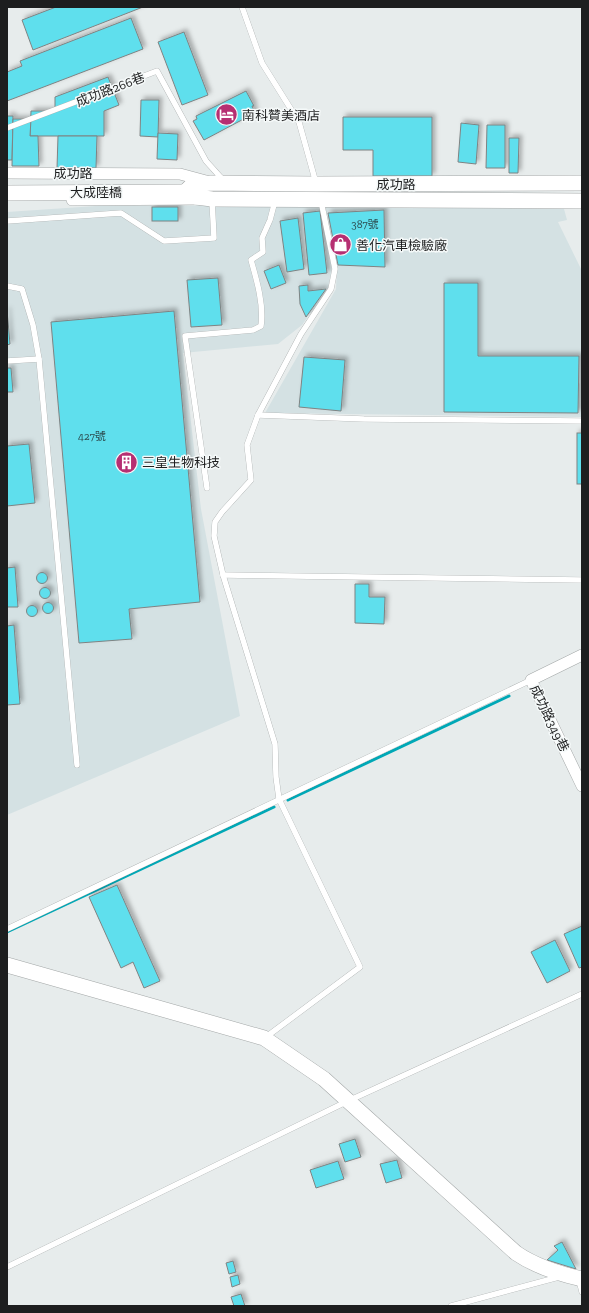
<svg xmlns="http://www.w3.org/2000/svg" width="589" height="1313" viewBox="0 0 589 1313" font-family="'Zilla Slab','Noto Sans TC',serif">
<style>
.built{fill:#d4e1e3}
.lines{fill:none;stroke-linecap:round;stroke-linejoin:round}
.stream{stroke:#00a8b6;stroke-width:3}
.building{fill:#5edfed;stroke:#7f8383;filter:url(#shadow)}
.lane-casing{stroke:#a3a7a7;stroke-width:6}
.street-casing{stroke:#a3a7a7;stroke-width:12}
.secondary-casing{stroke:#a3a7a7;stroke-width:16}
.lane{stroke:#fff;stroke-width:5.5}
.street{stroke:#fff;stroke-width:11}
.secondary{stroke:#fff;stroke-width:15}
.labels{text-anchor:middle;stroke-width:3;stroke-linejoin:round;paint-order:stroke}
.number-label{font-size:11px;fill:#2d4e52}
.street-label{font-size:13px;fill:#1d1e1f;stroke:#f5f9f9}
.poi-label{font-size:13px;fill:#1d1e1f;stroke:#f5f9f9;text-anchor:start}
</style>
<defs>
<filter id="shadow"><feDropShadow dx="3" dy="-3" stdDeviation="2" flood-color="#0004"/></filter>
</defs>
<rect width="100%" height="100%" fill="#e7ecec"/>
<!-- built -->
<g class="built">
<path d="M320,205L332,269L328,288L302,325L278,344L183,353L201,509L240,716L7,815V212L96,206Z"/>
<path d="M325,207L564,209L567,220L558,222L582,271V417L265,413L336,289L337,268Z"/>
</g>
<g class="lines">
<!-- stream -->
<g class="stream">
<path d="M288,800L509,696"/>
<path d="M7,932L274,807"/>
</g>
</g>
<!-- building -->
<g class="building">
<path d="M56,7H143L33,50L22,20Z"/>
<path d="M131,18L143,49L7,101V72L22,66L20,61Z"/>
<path d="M184,32L208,95L182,105L158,42Z"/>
<path d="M108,77L119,105L104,111V136H30L31,111H55V97Z"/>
<path d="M246,91L254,106H252L255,113L204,140L193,121L197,119L196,116Z"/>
<path d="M141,100H159L158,137L140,136Z"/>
<path d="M7,116H13L12,160H7Z"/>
<path d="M343,117H432V176H373V150H343Z"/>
<path d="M13,119H31L30,136H38L39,166H12Z"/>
<path d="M461,123L479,125L476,164L458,162Z"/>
<path d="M487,125H505V168H486Z"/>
<path d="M158,133L178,134L177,160L157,159Z"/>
<path d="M58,136H97L96,168H57Z"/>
<path d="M509,138H519L518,173H509Z"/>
<rect x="152" y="207" width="26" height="14"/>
<path d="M384,210L385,267L338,265L328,213Z"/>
<path d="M320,211L327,273L309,275L303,213Z"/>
<path d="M298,218L304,269L287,272L280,221Z"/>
<path d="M279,265L286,283L271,289L264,271Z"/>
<path d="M218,278L222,325L191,327L187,280Z"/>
<path d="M444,283H478V356H579L578,413L444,412Z"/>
<path d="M308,285V291L326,289L306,317L300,304L299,286Z"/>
<path d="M7,310L10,344L7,345Z"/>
<path d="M174,311L200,602L129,609L132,639L79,643L51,322Z"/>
<path d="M304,357L345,360L341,411L299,407Z"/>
<path d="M7,368H11L13,392H7Z"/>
<rect x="577" y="433" width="5" height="51"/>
<path d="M29,444L35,503L7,506V446Z"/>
<path d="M15,567L18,607H7V568Z"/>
<circle cx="42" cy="578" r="5.5"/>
<path d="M355,584H369V597H385L384,624L355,623Z"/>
<circle cx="45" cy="593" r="5.5"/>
<circle cx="48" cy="608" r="5.5"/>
<circle cx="32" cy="611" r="5.5"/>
<path d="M14,625L20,704L7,705V626Z"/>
<path d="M117,885L160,981L144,988L133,962L121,968L89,897Z"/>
<path d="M582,926V967L579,968L564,934Z"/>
<path d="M555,940L570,971L547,983L531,952Z"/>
<path d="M355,1139L361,1157L345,1162L339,1144Z"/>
<path d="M397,1160L402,1178L386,1183L380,1164Z"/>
<path d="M338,1161L344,1179L316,1188L310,1170Z"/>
<path d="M562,1242L576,1269L547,1260L558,1250L554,1246Z"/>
<path d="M233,1261L236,1272L229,1274L226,1263Z"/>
<path d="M238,1275L240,1284L232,1287L230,1277Z"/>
<path d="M241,1294L245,1306H234L231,1297Z"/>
</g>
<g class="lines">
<defs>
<g id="lane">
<path d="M242,7L262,63L299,122L316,183"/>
<path d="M7,128L157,71L206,161L224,181"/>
<path d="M7,221L121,213L164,241L214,238L212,200"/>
<path d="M7,286L22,289L33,325L39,359L77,765"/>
<path d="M7,361L39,359"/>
<path d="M258,415L364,419L582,421"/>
<path d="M207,488L185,336L253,330L261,326C264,305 257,281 251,260L263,252L262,238L270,220L275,201"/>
<path d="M223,575L582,580"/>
<path d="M7,929L531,680"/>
<path d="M266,1037L360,967L279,799L276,777L275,744L223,575L214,536L215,522L222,512L251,480L247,445L258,415L301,334L331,289L335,269L321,201"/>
<path d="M7,1267L348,1101L582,994"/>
<path d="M579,1280L582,1292"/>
<path d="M451,1306L559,1277"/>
</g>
<g id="street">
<path d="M7,173L180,174L206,181"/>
<path d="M72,200L200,199"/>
<path d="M582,655L531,680L582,786"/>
</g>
<g id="secondary">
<path d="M185,192L192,185L211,183L316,184L582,183"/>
<path d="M7,193L185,192L196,197L212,199L582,201"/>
<path d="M7,965L264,1038L324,1079L516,1253C535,1266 560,1274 582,1279"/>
</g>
</defs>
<!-- lane casing -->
<use href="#lane" class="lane-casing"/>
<!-- street casing -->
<use href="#street" class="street-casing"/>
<!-- secondary casing -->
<use href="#secondary" class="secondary-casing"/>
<!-- lane -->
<use href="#lane" class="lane"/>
<!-- street -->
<use href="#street" class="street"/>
<!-- secondary -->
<use href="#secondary" class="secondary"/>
</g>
<!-- icons -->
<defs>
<symbol id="hotel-disc" viewBox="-11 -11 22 22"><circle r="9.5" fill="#b62f72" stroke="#f5f9f9"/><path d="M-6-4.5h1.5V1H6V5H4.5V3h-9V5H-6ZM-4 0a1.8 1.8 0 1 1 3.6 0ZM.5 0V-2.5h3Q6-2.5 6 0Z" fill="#fff"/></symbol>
<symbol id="shop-disc" viewBox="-11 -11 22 22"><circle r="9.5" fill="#b62f72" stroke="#f5f9f9"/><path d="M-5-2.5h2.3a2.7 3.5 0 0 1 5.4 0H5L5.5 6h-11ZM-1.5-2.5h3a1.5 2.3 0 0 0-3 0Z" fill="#fff"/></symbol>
<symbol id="building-disc" viewBox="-11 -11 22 22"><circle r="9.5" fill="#b62f72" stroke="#f5f9f9"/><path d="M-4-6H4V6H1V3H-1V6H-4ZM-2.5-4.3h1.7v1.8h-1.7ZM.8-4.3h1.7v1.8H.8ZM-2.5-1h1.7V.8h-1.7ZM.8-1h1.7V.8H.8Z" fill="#fff"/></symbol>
</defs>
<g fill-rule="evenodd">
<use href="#hotel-disc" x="214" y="102" width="25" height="25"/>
<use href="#shop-disc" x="328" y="232" width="25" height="25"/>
<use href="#building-disc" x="114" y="450" width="25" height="25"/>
</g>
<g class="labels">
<!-- number labels -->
<g class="number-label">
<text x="365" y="228">387號</text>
<text x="92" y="440">427號</text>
</g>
<!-- street labels -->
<g class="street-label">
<text transform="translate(110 89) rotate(-21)" y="5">成功路266巷</text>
<text x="73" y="178">成功路</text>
<text x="396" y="189">成功路</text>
<text x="96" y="197">大成陸橋</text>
<text transform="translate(550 718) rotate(64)" y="5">成功路349巷</text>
</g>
<!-- poi labels -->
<g class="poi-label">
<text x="242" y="120">南科贊美酒店</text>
<text x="356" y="250">善化汽車檢驗廠</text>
<text x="142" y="467">三皇生物科技</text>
</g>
</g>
<!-- border -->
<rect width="589" height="1313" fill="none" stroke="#1d1e1f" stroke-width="16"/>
</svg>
